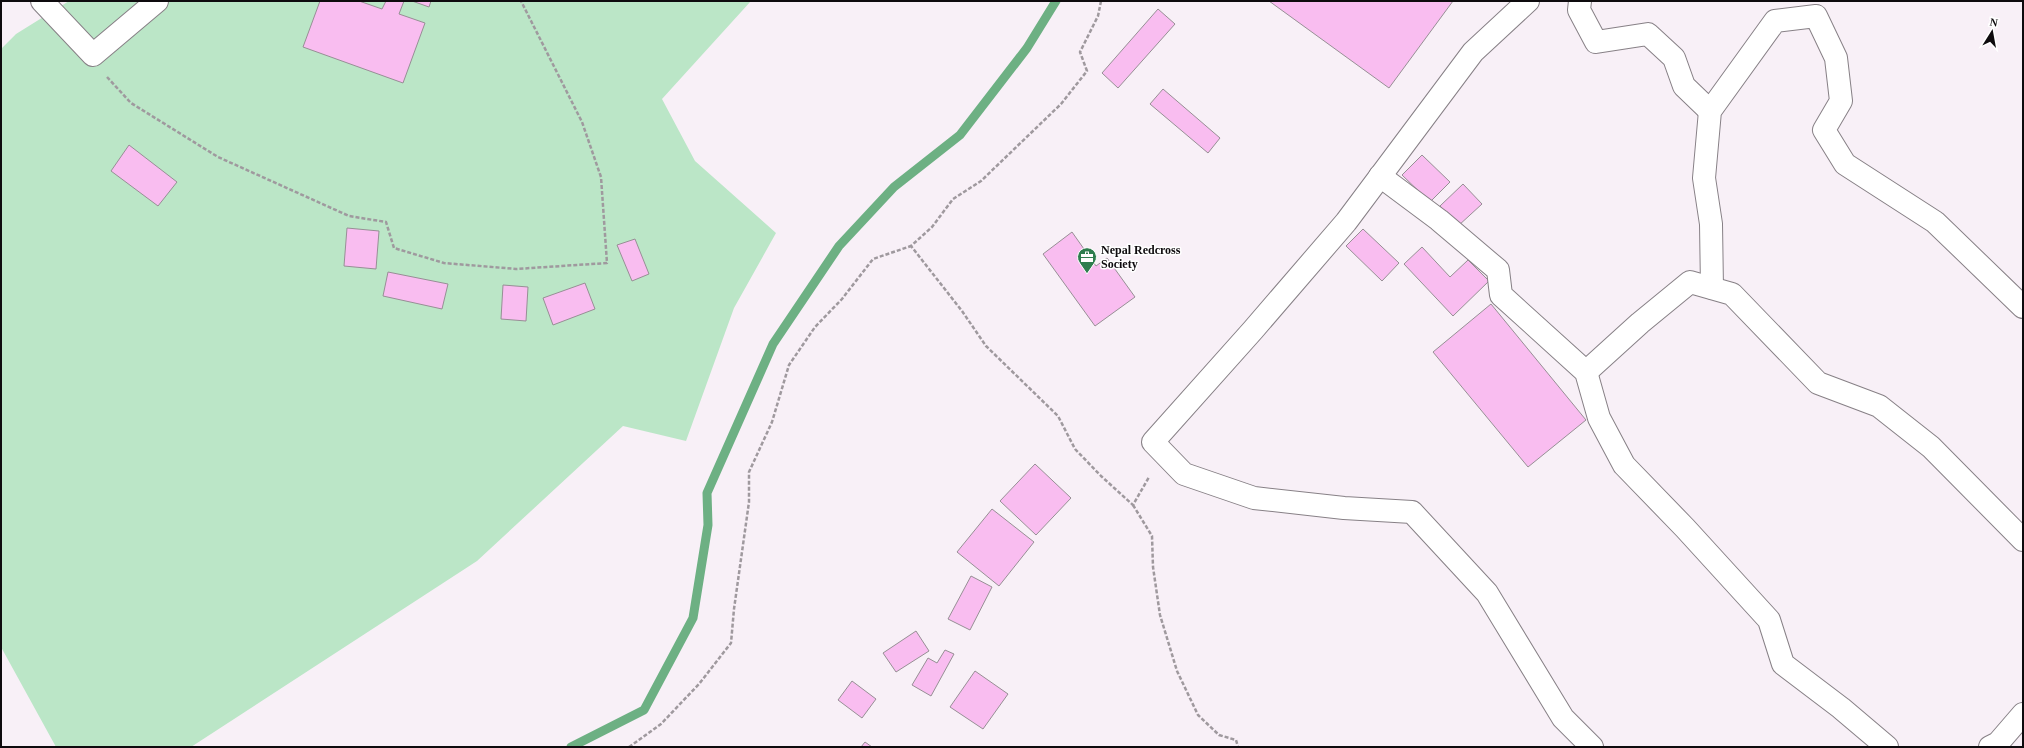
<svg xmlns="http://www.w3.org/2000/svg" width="2024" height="748" viewBox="0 0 2024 748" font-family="'Times New Roman',serif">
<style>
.green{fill:#bbe6c7}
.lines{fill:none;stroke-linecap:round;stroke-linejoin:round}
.stream{stroke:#6db083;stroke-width:9}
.building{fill:#f9bdf0;stroke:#978f95}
.minor-casing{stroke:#878086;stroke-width:24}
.tertiary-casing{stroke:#878086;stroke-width:24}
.path{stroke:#9f999e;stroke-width:2.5;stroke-dasharray:4 2;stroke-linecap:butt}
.minor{stroke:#fff;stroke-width:22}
.tertiary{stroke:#fff;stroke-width:22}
.labels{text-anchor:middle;stroke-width:3;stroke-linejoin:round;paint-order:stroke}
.poi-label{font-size:12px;font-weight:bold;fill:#0e0b0e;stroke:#fff;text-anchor:start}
</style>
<rect width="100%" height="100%" fill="#f8f0f7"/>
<!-- green -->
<path class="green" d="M69,1H751L662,99L695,161L776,233L734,308L686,441L623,426L477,561L191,747H56L1,647V49L16,34Z"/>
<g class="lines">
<!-- stream -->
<path class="stream" d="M571,747L644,710L693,618L708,525L707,493L773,344L839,246L894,187L960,135L1027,48L1056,1"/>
</g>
<!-- building -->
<g class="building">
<path d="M320,1H359L382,9L386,1H404L399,14L425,23L403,83L303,47Z"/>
<path d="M412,1H431L429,7Z"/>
<path d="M1269,1H1453L1389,88Z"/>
<path d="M1158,9L1175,24L1118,88L1102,73Z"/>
<path d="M1163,89L1220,138L1208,153L1150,104Z"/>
<path d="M129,145L177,182L158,206L111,171Z"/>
<path d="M1422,155L1450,182L1430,202L1402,175Z"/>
<path d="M1463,184L1482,204L1458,226L1440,206Z"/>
<path d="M347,228L379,231L376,269L344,266Z"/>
<path d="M1363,229L1399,263L1382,281L1346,246Z"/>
<path d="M1072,232L1096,266L1107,258L1135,297L1095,326L1043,254Z"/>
<path d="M635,239L649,274L632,281L617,245Z"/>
<path d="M1422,247L1450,277L1468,260L1489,281L1453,316L1404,264Z"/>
<path d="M388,272L448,284L442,309L383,296Z"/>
<path d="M585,283L595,309L553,325L543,298Z"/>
<path d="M503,285L528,287L526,321L501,319Z"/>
<path d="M1491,304L1586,420L1528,467L1433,352Z"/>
<path d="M1035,464L1071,498L1036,535L1000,501Z"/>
<path d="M992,509L1034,542L999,586L957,552Z"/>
<path d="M971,576L992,587L970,630L948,619Z"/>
<path d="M916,631L929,651L896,672L883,653Z"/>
<path d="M945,650L954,654L931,696L912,685L928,658L937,663Z"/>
<path d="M975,671L1008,694L983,729L950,707Z"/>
<path d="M852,681L876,699L862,718L838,700Z"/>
<path d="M865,742L872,747H861Z"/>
</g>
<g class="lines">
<defs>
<g id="minor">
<path d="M1528,1L1473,52L1346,222L1253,330L1153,442L1184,474L1254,498L1344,508L1412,512L1487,593L1563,718L1592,747"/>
<path d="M1580,1L1579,10L1596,42L1648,34L1674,58L1684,86L1710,111"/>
<path d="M1380,176L1439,220L1498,270L1501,295L1586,372L1599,418L1624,465L1685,528L1769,620L1783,664L1841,708L1887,747"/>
<path d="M1712,288L1711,224L1704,178L1710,111L1775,21L1816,16L1836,58L1841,101L1824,130L1845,164L1935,222L2023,307"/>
<path d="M1586,372L1640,323L1690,282L1732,294L1818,383L1879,406L1931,447L2023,540"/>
<path d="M1990,747L1998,743L2023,714"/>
</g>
<path id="tertiary" d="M42,1L93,55L157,1"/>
</defs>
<!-- minor casing -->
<use href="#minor" class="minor-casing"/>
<!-- tertiary casing -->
<use href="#tertiary" class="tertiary-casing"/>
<!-- path -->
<g class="path">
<path d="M1101,1L1098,16L1080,52L1087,71L1061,104L981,181L953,199L932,227L911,246L962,311L986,346L1058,416L1075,449L1101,476L1133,505L1149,477"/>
<path d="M107,77L131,103L218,157L349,216L386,222L394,248L444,263L516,269L607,263L601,177L582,122L521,1"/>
<path d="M1133,505L1152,536L1153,567L1160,615L1177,671L1198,715L1219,735L1236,740L1238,747"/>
<path d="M629,747L661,724L699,684L731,643L734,609L749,502V472L772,422L789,365L815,327L842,299L873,259L911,246"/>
</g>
<!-- minor -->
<use href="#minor" class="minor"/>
<!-- tertiary -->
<use href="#tertiary" class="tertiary"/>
</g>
<!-- icons -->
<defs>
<symbol id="office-pin" viewBox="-11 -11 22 30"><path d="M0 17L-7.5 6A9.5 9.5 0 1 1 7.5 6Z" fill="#2e7d4e" stroke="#fff"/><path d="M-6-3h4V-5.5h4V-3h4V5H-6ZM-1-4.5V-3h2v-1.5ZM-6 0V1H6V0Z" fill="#fff"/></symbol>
</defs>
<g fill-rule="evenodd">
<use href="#office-pin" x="1076" y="246" width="22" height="30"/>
</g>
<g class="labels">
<!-- poi labels -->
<g class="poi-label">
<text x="1101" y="254">Nepal Redcross<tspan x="1101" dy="14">Society</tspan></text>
</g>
</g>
<!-- border -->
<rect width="2024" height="748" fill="none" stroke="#0e0b0e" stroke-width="4"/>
<!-- north arrow -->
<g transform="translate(1992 32) rotate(11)" stroke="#ffffff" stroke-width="3" paint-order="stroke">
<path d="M0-3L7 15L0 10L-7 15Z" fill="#0e0b0e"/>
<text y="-6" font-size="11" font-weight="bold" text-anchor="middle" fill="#0e0b0e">N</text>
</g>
</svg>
